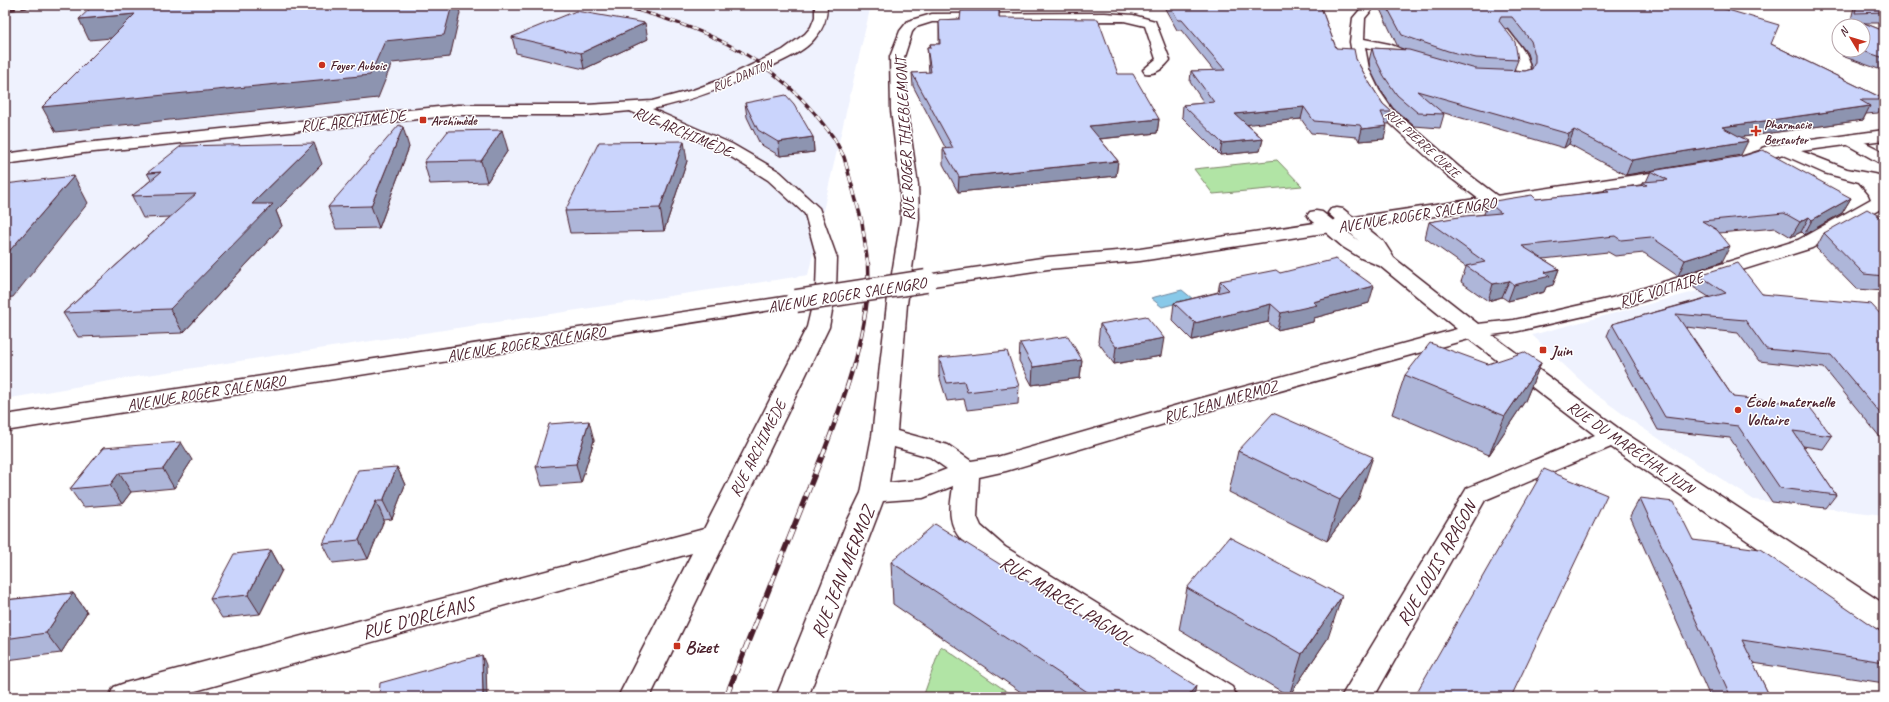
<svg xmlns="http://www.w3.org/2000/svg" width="1889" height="702" viewBox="0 0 1889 702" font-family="Caveat,sans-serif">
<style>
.built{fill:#eff2fe}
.green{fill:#b1e4a5;stroke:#7e8268}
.water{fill:#88c9e9;stroke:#6f859d}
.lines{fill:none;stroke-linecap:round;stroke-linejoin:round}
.minor-casing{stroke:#4a1f2b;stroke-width:3}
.major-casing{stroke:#4a1f2b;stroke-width:3}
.minor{fill:#fff;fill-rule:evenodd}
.major{fill:#fff;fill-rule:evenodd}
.rail-far3-casing{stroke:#4a1f2b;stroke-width:3}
.rail-far2-casing{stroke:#4a1f2b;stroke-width:3.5}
.rail-far1-casing{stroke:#4a1f2b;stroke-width:4.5}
.rail-casing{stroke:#4a1f2b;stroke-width:5.5}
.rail-far3{stroke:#fff;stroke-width:2;stroke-dasharray:5.5;stroke-linecap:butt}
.rail-far2{stroke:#fff;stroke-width:2.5;stroke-dasharray:7;stroke-linecap:butt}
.rail-far1{stroke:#fff;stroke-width:3;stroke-dasharray:9;stroke-linecap:butt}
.rail{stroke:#fff;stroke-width:4;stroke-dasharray:12;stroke-linecap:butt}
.major-bridge-casing{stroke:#4a1f2b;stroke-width:25;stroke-linecap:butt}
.major-bridge{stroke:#fff;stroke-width:22}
.wall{fill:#aeb6d9;stroke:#4a1f2b;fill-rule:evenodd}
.shaded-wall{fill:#8d94b0;stroke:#4a1f2b}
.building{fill:#cad4fc;stroke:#4a1f2b}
.poi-dot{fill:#c8321e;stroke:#fff;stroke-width:1.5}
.labels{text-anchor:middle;stroke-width:3;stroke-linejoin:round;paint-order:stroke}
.far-poi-label{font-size:13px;font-weight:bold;fill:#4a1f2b;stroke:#fff;text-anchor:start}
.far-street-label{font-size:13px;fill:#4a1f2b;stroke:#fff}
.street-label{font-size:16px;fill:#4a1f2b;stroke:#fff}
.poi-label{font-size:16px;font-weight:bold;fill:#4a1f2b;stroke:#fff;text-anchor:start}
.near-street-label{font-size:19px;fill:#4a1f2b;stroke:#fff}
.near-poi-label{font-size:19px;font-weight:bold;fill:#4a1f2b;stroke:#fff;text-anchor:start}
</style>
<rect width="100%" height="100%" fill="#fff"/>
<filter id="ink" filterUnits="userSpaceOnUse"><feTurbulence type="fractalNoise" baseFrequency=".025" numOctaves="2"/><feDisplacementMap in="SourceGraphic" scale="8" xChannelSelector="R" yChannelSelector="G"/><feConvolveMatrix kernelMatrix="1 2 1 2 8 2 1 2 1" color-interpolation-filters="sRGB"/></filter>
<g filter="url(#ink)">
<!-- built -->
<g class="built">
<path d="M5,5H871L808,275L121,379L5,399Z"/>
<path d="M1747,278L1810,350L1884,442V515L1754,500L1641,427L1595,394L1532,335Z"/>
</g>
<!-- green -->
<g class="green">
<path d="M1277,160L1302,186L1213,194L1194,169Z"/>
<path d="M941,646L1015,697H923Z"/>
</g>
<!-- water -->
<path class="water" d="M1182,290L1193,299L1162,307L1151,298Z"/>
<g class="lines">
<defs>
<g id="minor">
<path d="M815,5H827C827,18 824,28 815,38C805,51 786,59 772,66C732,85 694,100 652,109L732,144L780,172L819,208L837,258L836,289L829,327L650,697H618L692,553L174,697H109L114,687L125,683L704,529L807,327L816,289L817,258L805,214L768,180L720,150L630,111L587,115H458L84,153L5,164V154L84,143L458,105H587L652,101L693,90L720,80L783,50L805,34L811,27L815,17Z"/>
<path d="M1364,5H1376L1365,18L1364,39L1389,44L1421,57L1423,60L1421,63L1416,64L1381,50L1365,47L1369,69L1379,90L1392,109L1459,167L1500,198L1503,202L1500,206L1494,207L1488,206L1447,175L1381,115L1365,90L1355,69L1350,42L1353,18Z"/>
<path d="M1105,13L1133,15L1155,21L1170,60C1164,68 1155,75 1145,73L1143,70L1156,59L1145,26L1124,21L932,22L916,27L912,32L904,57L907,110L918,185L919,219L907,304L897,431L948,445L971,461L997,457L1202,398L1457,329L1380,266L1361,258L1343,247L1307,216L1310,212L1316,211L1322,212L1359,241L1328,213L1331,209L1337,208L1343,209L1383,241L1394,258L1478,324L1514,320L1612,298L1798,240L1871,199L1869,194L1859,182L1824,173L1777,152L1775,149L1777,146L1783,144L1847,169L1884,176V184L1880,185L1884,190V207L1812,248L1624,307L1514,332L1492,335L1622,431L1884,604V631L1873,627L1611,447L1485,500L1374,697H1341L1467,488L1595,435L1469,339L1218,408L1006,471L979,477L977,517L981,526L1005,547L1232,687L1237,697H1195L985,561C971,549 954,538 951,518C949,508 952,496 953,486L923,498L883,501L808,697H776L846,524L861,493L872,436L887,304L901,219L900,185L891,110L890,57L900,31L908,21L932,14ZM894,447L930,457L947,469L919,480L889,483Z"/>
<path d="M1503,29L1508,30C1518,43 1538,64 1526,81L1521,82L1495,80L1493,77L1495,74L1515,73C1517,56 1506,46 1497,33L1498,30Z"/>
<path d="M1850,135L1884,152V164L1878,162L1844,143L1842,140L1844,137Z"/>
</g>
<g id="major">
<path d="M1884,130V140L1786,153L1741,168L1735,167L1733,163L1735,159L1760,151L1762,148L1768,146Z"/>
<path d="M1677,169L1683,170L1685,174L1683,178L1140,261L1048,269L926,287L919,285L916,281L919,277L926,275L1048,257L1140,249Z"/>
<path d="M796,295L803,297L806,301L803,305L5,431V415Z"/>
</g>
</defs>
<!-- minor casing -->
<use href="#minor" class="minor-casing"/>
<!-- major casing -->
<use href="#major" class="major-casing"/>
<!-- minor -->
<use href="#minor" class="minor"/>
<!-- major -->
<use href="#major" class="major"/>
<defs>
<g id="rail-far3">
<path d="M618,5C698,26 763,51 817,116"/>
<path d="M5,10L45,5"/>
</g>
<path id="rail-far2" d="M816,115L834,138L844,157L862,222L868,265"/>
<path id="rail-far1" d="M822,457C844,399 871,327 868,264"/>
<path id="rail" d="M726,697L822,456"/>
</defs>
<!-- rail-far3 casing -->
<use href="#rail-far3" class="rail-far3-casing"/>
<!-- rail-far2 casing -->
<use href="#rail-far2" class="rail-far2-casing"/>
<!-- rail-far1 casing -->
<use href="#rail-far1" class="rail-far1-casing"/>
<!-- rail casing -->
<use href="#rail" class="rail-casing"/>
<!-- rail-far3 -->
<use href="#rail-far3" class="rail-far3"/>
<!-- rail-far2 -->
<use href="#rail-far2" class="rail-far2"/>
<!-- rail-far1 -->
<use href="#rail-far1" class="rail-far1"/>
<!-- rail -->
<use href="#rail" class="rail"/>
<defs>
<path id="major-bridge" d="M796,301L926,281"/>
</defs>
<!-- major-bridge casing -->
<use href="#major-bridge" class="major-bridge-casing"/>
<!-- major-bridge -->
<use href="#major-bridge" class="major-bridge"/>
</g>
<!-- wall -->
<g class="wall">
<path d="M963,5H1000L999,18L1118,74L1159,119L1157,133L1100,139L1118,161L1116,176L958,192L943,164V149H946L913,86L912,73H929L927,47H930V44H939V20L960,19L963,11Z"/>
<path d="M1128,5H1320L1336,48L1356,59L1367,79L1383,104L1392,112L1389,124H1386L1384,139L1359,141L1357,137L1311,133L1301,119L1247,124L1263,139L1260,151L1220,155L1182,117L1183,105L1204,103L1190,82L1191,71H1214L1181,30H1177L1164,7L1128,6Z"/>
<path d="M1378,5H1711L1771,44L1884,99V103L1878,113L1866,114L1863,120L1741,137V155L1626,175L1569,144L1564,148L1441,112L1444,114L1440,128L1414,126L1393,108L1380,89L1370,69L1369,61L1372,48L1406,50L1398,47ZM1508,28L1527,53L1531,67V69L1525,71L1514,70L1518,60L1505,29Z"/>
<path d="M1762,5H1884V23H1864L1884,31V71L1842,56L1844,50H1863V26H1850L1851,23L1850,24L1854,7L1769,8Z"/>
<path d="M512,37L648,39L584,69L516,53Z"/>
<path d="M745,103L813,137L814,152L780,156L760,144L747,117Z"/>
<path d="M409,147L379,228L336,229L328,207Z"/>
<path d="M508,150L487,182L430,184L424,162Z"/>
<path d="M687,161L664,231L570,233L565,211Z"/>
<path d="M322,164L276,211L282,226L183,333L78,337L63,313L170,217L143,218L132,196L151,180L147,173Z"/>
<path d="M1651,171L1851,198L1842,213L1804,235L1801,232L1791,237L1776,228L1719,233L1722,262L1678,276L1644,253L1615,256L1608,252L1543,259L1559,269L1553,285L1546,287L1544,292L1508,301L1502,297L1488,301L1461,282L1466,267L1425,238L1429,222L1484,214L1488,202L1536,199L1604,192L1605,189L1641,185L1643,182H1646Z"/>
<path d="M1884,219V291L1856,289L1816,248L1824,233Z"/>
<path d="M1280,273L1369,303L1314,318L1313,322L1277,330L1268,322L1192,340L1172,320L1174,303L1218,292L1220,281Z"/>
<path d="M1699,275L1762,294L1884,318V442L1824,368L1759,361L1738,333L1686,327L1733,397L1832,436L1823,449L1803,446L1836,495L1826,508L1772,502L1730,438L1658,430L1607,336L1612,324L1709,297L1693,287Z"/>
<path d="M1100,324L1161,356L1114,364L1098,342Z"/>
<path d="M1020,343L1082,360L1080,378L1032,385L1019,361Z"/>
<path d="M939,358L1019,386L1018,404L967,410L964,399L947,401L939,375Z"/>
<path d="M1541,363L1525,401L1489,455L1392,414L1405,375L1488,364Z"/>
<path d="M594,440L581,483L542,486L536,467Z"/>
<path d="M103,448L192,460L174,488L131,492L122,504L83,507L70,489Z"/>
<path d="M1238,451L1359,498L1327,541L1229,492Z"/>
<path d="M397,467L405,485L392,519L384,520L368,559L333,563L323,544Z"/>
<path d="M1640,498L1693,540L1884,634V683L1753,663L1770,697H1710L1630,516Z"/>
<path d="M271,550L282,570L260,614L222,618L210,599Z"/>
<path d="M891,562L1194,697H1028L893,604Z"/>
<path d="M1187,588L1328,638L1289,696L1179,630Z"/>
<path d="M73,593L87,612L61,653L7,660L5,663V600Z"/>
</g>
<!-- shaded-wall -->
<g class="shaded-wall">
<path d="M452,5H458L460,13L450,57L392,63L378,98L56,132L42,107L385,41Z"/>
<path d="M135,14L145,35L89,40L79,19Z"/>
<path d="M645,23L648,39L584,69L581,53Z"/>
<path d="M1870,106L1863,120L1715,141L1722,127Z"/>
<path d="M1304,107L1301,119L1233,126L1235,114Z"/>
<path d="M1159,119L1157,133L1088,140L1089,126Z"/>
<path d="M1387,126L1384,139L1359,141L1362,129Z"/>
<path d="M403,127L409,147L379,228L371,206Z"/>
<path d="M502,130L508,150L487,182L481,161Z"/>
<path d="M1574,130L1569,144L1564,148L1569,134Z"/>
<path d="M813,137L814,152L780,156L778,142Z"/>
<path d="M1263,139L1260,151L1220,155L1222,143Z"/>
<path d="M684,141L687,161L664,231L660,208Z"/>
<path d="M1748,141L1741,155L1626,175L1632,160Z"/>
<path d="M314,143L322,164L276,211L282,226L183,333L170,309L252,204Z"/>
<path d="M1118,161L1116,176L958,192L959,177Z"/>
<path d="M74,176L88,203L13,297L5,298V256Z"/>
<path d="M1851,198L1842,213L1804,235L1812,220Z"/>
<path d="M1809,217L1801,232L1791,237L1800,222Z"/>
<path d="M1730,246L1722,262L1678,276L1685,260Z"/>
<path d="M1559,269L1553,285L1546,287L1544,292L1508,301L1514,285L1545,272Z"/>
<path d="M1509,281L1502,297L1488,301L1493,284Z"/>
<path d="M1374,286L1369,303L1314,318L1313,322L1277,330L1281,313L1313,302Z"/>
<path d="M1271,304L1268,322L1192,340L1195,323Z"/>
<path d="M1164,338L1161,356L1114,364L1116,347Z"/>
<path d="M1082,360L1080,378L1032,385L1033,367Z"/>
<path d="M1541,363L1525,401L1489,455L1505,416Z"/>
<path d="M589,421L594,440L581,483L576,464Z"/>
<path d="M181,442L192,460L174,488L163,469Z"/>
<path d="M1373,457L1359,498L1327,541L1340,500Z"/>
<path d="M397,467L405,485L392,519L383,501Z"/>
<path d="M119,473L131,492L122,504L110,485Z"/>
<path d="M376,501L384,520L368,559L359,540Z"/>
<path d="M271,550L282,570L260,614L248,595Z"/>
<path d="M73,593L87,612L61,653L46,633Z"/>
<path d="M1342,596L1328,638L1289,696L1302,654Z"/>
<path d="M482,655L486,665L487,697H483Z"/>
<path d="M1196,686L1194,697H1187Z"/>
</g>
<!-- building -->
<g class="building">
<path d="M94,5H452L444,35L385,41L370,75L42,107L135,14L79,19Z"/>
<rect x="963" y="5" width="37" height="1"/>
<path d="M1170,5H1320L1336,48L1354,49L1356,59L1367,79L1383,104L1392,112H1381L1387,126L1362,129L1360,125L1314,121L1304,107L1235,114L1263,139L1222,143L1183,105L1214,102L1191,71L1225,70L1182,20H1178Z"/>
<path d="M1386,5H1711L1779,25L1771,44L1884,99V100H1860L1870,106L1722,127L1748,141L1632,160L1574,130L1569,134L1417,91L1444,114L1418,113L1397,95L1384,76L1374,56L1372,48L1409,50L1476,69L1525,71L1532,69L1535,62V55L1531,41L1512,17H1501L1499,21L1515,42L1518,60L1476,58L1448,51L1402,35Z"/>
<path d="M1857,5H1884V12L1855,13Z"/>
<path d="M576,11L645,23L581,53L512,37Z"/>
<path d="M961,11H999V18L1098,19L1118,74H1133L1159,119L1089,126L1118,161L959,177L943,149L953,148L912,73L931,72L927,47H931L930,44H940L939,20L960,19Z"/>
<path d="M1854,19L1884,31V58L1860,50H1863V26H1852Z"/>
<path d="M786,95L794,104L813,137L778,142L758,130L745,103Z"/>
<path d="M399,125L403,127L371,206L328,207Z"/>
<path d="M502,130L481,161L424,162L448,131Z"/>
<path d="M684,141L660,208L565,211L599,142Z"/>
<path d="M314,143L252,204H273L170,309L63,313L196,194L132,196L161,172L147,173L181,146Z"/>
<path d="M1763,150L1851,198L1812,220L1809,217L1800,222L1784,213L1702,221L1717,230L1730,246L1685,260L1651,237L1621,240L1615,236L1522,246L1559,269L1545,272L1550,276L1514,285L1509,281L1493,284L1466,266L1485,262L1429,222L1465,216L1501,213L1488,202L1532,195L1536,199L1609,191L1605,189L1647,185L1643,182L1668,180L1651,171L1743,156Z"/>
<path d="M74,176L5,256V184Z"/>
<path d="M1867,209L1884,219V239H1883L1884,240V276L1864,274L1824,233Z"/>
<path d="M1336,259L1374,286L1313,302L1317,305L1281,313L1271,304L1195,323L1174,303L1229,290L1220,281L1276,270L1280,273Z"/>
<path d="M1738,263L1762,294L1871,304L1884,318V418L1831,355L1766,349L1745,320L1676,314L1733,397L1808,405L1832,436L1793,431L1836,495L1780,488L1738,426L1665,417L1612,324L1726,293L1699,275Z"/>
<path d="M1146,316L1164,338L1116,347L1100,324Z"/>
<path d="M1068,336L1082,360L1033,367L1020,343Z"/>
<path d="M1430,343L1488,364L1524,352L1541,363L1505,416L1405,375Z"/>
<path d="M1007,351L1019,386L967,392L964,381L947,383L939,358Z"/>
<path d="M1273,413L1373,457L1340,500L1238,451Z"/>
<path d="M589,421L576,464L536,467L549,424Z"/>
<path d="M181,442L163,469L119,473L110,485L70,489L103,448Z"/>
<path d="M397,467L383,501H376L359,540L323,544L358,470Z"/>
<path d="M1544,469L1607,495L1511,697H1414Z"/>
<path d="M1640,498L1674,502L1693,540L1760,549L1884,634V662L1742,640L1770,697H1731Z"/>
<path d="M935,524L1196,686L1187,697H1095L891,562Z"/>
<path d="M1229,537L1342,596L1302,654L1187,588Z"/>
<path d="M271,550L248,595L210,599L234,554Z"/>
<path d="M73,593L46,633L5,639V600Z"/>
<path d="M482,655L483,697H379L380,683Z"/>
</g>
</g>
<!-- markers -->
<g class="poi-dot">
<circle cx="322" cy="65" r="4"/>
<rect x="419" y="116" width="8" height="8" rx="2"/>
<path d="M1754 125h4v4h4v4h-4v4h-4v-4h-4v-4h4z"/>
<rect x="1539" y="346" width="8" height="8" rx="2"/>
<circle cx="1738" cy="410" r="4"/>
<rect x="673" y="642" width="8" height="8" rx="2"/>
</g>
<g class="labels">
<!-- far-poi labels -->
<g class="far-poi-label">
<text x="330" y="70">Foyer Aubois</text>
<text x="431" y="125">Archimède</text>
<text x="1764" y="129">Pharmacie<tspan x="1764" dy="15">Bersauter</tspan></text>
</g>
<!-- far-street labels -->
<g class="far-street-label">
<text transform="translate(742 75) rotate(-23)" y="5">RUE DANTON</text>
<text transform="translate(1423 143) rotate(42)" y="5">RUE PIERRE CURIE</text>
</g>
<!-- street labels -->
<g class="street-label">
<text transform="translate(353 120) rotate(-6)" y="6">RUE ARCHIMÈDE</text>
<text transform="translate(683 131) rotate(23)" y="6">RUE ARCHIMÈDE</text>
<text transform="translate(904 139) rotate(-93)" y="6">RUE ROGER THIEBLEMONT</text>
<text transform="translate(1417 214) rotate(-9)" y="6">AVENUE ROGER SALENGRO</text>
<text transform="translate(1661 289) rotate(-17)" y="6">RUE VOLTAIRE</text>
<text transform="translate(847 294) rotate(-9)" y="6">AVENUE ROGER SALENGRO</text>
<text transform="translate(526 343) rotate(-9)" y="6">AVENUE ROGER SALENGRO</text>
<text transform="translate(206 392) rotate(-9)" y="6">AVENUE ROGER SALENGRO</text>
<text transform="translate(1220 401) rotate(-16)" y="6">RUE JEAN MERMOZ</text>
<text transform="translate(1631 447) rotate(35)" y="6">RUE DU MARÉCHAL JUIN</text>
<text transform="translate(757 448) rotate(-63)" y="6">RUE ARCHIMÈDE</text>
</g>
<!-- poi labels -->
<g class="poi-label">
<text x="1551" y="356">Juin</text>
<text x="1746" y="407">École maternelle<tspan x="1746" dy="18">Voltaire</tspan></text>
</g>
<!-- near-street labels -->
<g class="near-street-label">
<text transform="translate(1436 563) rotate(-60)" y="7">RUE LOUIS ARAGON</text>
<text transform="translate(842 572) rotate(-68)" y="7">RUE JEAN MERMOZ</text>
<text transform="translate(1067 600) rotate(32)" y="7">RUE MARCEL PAGNOL</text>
<text transform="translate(418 617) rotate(-15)" y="7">RUE D'ORLÉANS</text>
</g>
<!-- near-poi labels -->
<g class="near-poi-label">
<text x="685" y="653">Bizet</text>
</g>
</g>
<!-- margin -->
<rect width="1889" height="702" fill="none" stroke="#fff" stroke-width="20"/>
<rect x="10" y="10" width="1869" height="682" fill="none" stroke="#4a1f2b" stroke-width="1.5" filter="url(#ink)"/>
<!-- north arrow -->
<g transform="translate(1851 38) rotate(308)"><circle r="19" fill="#ffffff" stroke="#b7a5aa"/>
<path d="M0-3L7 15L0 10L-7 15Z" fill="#c8321e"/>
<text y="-6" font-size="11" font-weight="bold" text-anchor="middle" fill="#4a1f2b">N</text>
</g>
</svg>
